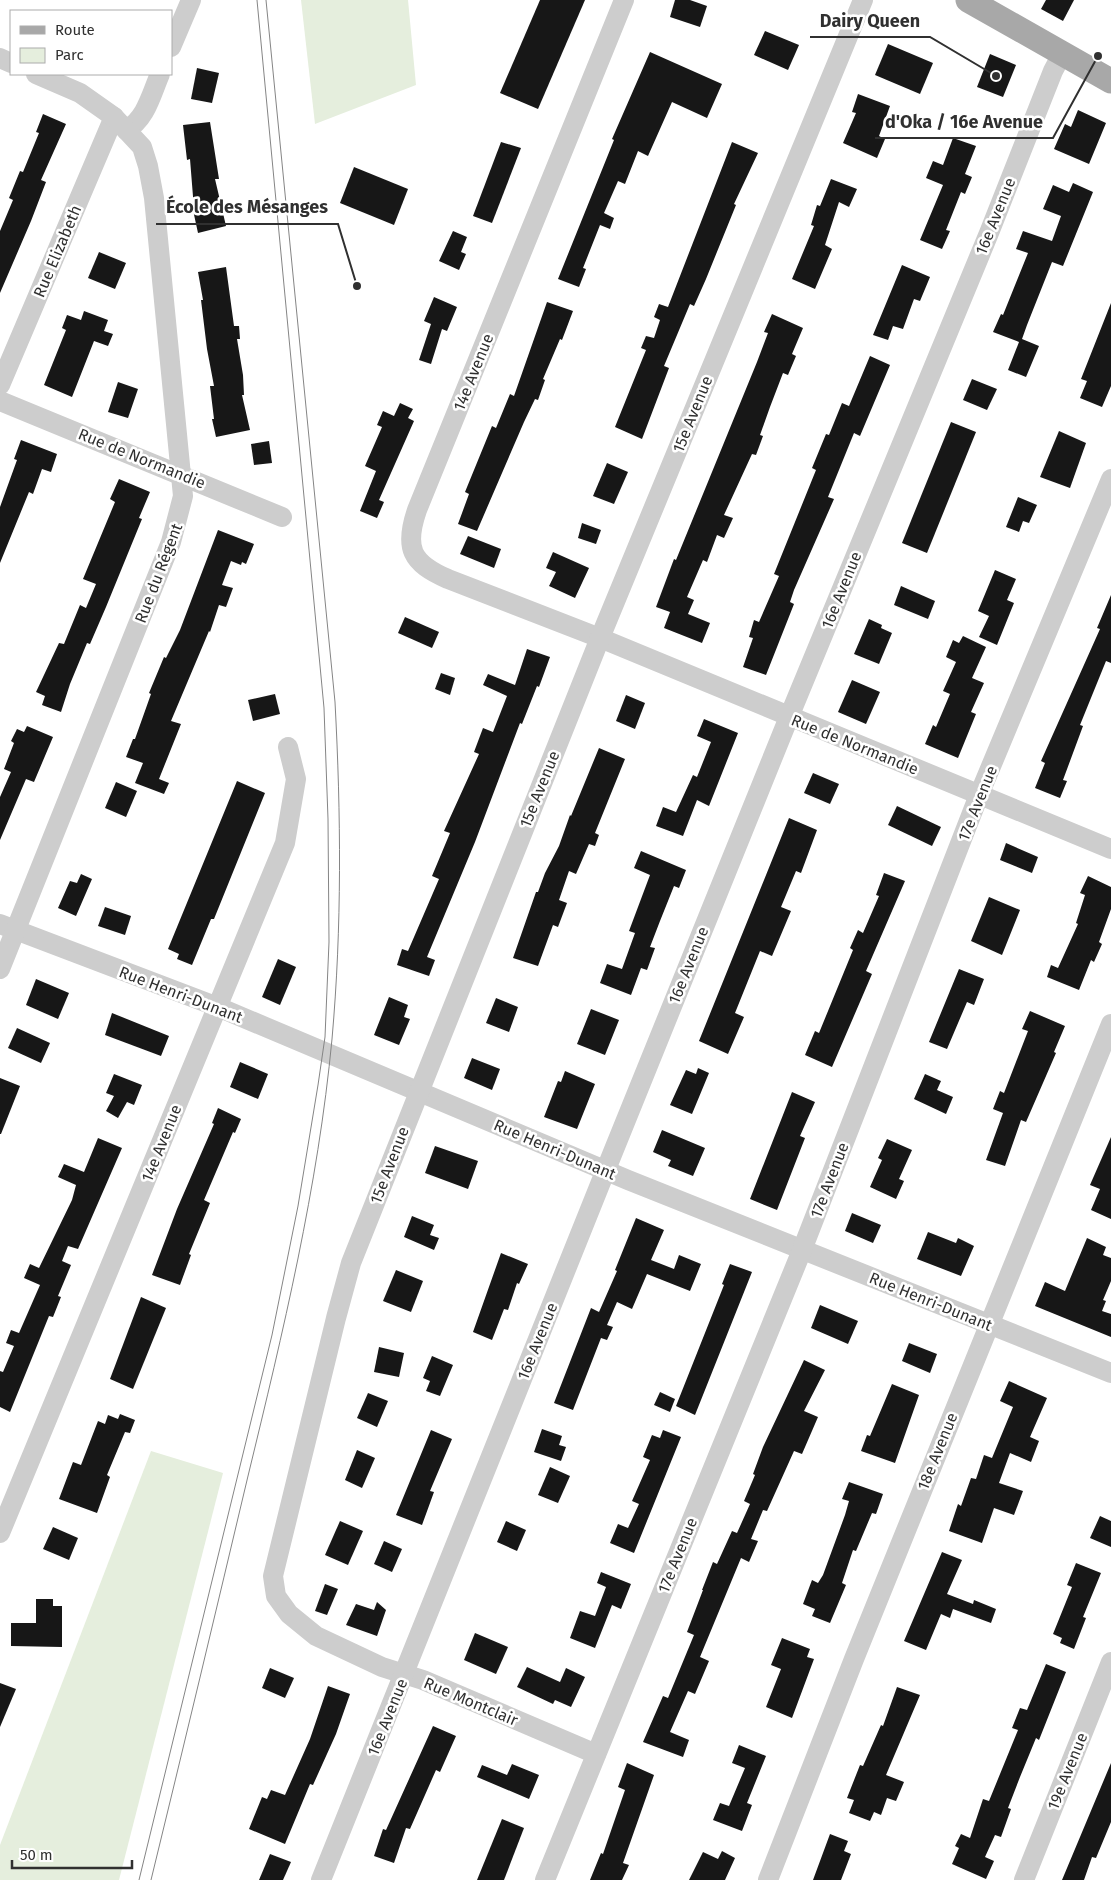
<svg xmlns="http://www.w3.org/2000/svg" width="1111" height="1880" viewBox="0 0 1111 1880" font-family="'Fira Sans',sans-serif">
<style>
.green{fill:#e5eedd}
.building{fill:#171717}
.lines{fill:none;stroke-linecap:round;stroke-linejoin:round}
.minor{stroke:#cdcdcd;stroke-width:20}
.major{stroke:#a8a8a8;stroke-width:25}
.tram{stroke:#858585;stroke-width:1}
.labels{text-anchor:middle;stroke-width:5;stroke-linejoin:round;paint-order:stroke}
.street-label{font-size:16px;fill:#303030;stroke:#fff}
.leader{fill:none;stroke:#303030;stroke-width:2}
.callout-dot{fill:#303030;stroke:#fff;stroke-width:2}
.callout-label{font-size:18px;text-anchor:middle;font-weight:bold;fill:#303030;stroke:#fff;stroke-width:5;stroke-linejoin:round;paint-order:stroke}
</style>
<rect width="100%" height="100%" fill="#fff"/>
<!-- green -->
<g class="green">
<path d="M301,0H408L416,85L315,124Z"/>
<path d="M151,1451L223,1473L119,1880H0V1845Z"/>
</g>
<!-- building -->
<g class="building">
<path d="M540,0H585L538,109L500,93Z"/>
<path d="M675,0H690L707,6L700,27L670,17Z"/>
<path d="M1046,0H1074L1063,21L1041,9Z"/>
<path d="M765,31L799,45L788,70L754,55Z"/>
<path d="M888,44L933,63L920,94L875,75Z"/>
<path d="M650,52L722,84L707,118L672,102L648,156L638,151L625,184L618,181L604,213L614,218L610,229L600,225L583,268L586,269L579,287L558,279L614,140L612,139Z"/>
<path d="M990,54L1016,65L1003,97L977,87Z"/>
<path d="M197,68L219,73L212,103L191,99Z"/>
<path d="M858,94L890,106L879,136L885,139L877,158L843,143L856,113L852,112Z"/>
<path d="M1078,110L1106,123L1089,164L1054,149L1065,124L1071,127Z"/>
<path d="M43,114L66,124L41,180L46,182L31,221L0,293V231L13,200L9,198L20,171L23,172L39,133L36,132Z"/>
<path d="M210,122L219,179H215L226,226L198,233L193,210L194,209L190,159L187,160L183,125Z"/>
<path d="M953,138L976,146L965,174L972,177L965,194L961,192L946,230L950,231L942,249L920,240L943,185L926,178L933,161L943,165Z"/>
<path d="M501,142L521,148L492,223L473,216Z"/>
<path d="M732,142L758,153L734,204L736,205L706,279L694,306L690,304L664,366L669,368L642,439L615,427L646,350L641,348L646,336L654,338L660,320L654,317L659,304L668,307Z"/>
<path d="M354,167L408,189L394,225L340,203Z"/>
<path d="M831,179L857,189L849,207L839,202L825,245L832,249L815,289L792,279L814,226L811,225L817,205L820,206Z"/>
<path d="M1073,183L1093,192L1063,266L1052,262L1027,325L1022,339L1039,346L1026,377L1008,370L1019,342L993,332L1001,314L1003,315L1028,253L1016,249L1023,231L1052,241L1061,216L1043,209L1053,185L1069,192Z"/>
<path d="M453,231L467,237L461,252L466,254L459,270L439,261Z"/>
<path d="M99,252L126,263L115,289L88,278Z"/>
<path d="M902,265L930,277L920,301L914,299L903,329L893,326L888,340L873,335Z"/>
<path d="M226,267L234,326H239L240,339H237L243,375L244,395H242L250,430L216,437L212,419H214L210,386H214L207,349L201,300H203L198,272Z"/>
<path d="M434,297L457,307L447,331L442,329L431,364L419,360L431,324L424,321Z"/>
<path d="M547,302L573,311L562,340L560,339L543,379L545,380L538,400L535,399L524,422L477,531L458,524L469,494L465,492L492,426L496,428L510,394L514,396Z"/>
<path d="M1111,303V386L1102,407L1080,398L1087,381L1081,379Z"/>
<path d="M84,311L108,320L104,331L113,334L108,346L94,341L72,397L44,385L66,330L62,328L67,315L81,320Z"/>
<path d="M772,314L803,328L792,354L796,356L788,375L783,373L770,407L760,435L763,436L756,455L752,454L724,515L733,518L724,538L717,535L707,562L703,560L687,597L694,600L688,614L710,623L702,643L664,628L670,612L656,607L674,559L676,560L757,362L768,333L764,332Z"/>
<path d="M870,356L890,365L860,436L854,433L828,497L834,499L794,590L790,602L794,604L766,675L743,667L753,638L749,637L754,620L759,622L779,576L774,574L816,470L812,468L826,434L829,435L842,403L849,406Z"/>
<path d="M972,379L997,389L987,410L963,400Z"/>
<path d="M118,382L138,389L128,418L108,412Z"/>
<path d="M400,403L413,409L408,418L414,421L379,500L384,502L377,518L360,511L376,471L365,466L382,427L377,425L383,411L394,416Z"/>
<path d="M951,422L976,432L927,553L902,543Z"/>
<path d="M1059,431L1086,443L1070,488L1040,477Z"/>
<path d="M21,440L57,454L51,472L42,469L33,494L29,492L0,563V507L17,460L14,459Z"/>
<path d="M269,441L272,463L254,465L251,444Z"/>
<path d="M607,463L628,472L614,504L593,496Z"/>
<path d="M119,479L150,492L139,518L142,519L106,607L90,644L87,643L70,684L61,712L42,705L45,696L36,692L59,643L64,644L80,605L86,608L96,584L83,579L115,502L110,499Z"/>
<path d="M1018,497L1037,505L1029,523L1023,521L1019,532L1006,527Z"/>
<path d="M582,523L601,530L596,544L578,538Z"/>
<path d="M218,530L254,544L246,564L242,562L241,565L231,561L222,585L233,588L226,607L219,605L210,632L209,631L171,721L181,724L159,779L169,783L164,794L135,783L143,763L126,757L133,739H135L151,694L149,693L164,657L166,658L180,630Z"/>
<path d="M468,536L501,549L494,568L460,554Z"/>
<path d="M553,552L589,568L575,598L549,586L556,572L546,568Z"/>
<path d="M995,570L1016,579L1007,600L1014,603L997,645L979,637L989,616L978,611Z"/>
<path d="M901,586L935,601L928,619L894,605Z"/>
<path d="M1111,595V663L1106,661L1080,725L1083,726L1063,780L1067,781L1060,798L1035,788L1045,763L1041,761L1100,629L1097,628Z"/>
<path d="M405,617L439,632L432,648L398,633Z"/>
<path d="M869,619L882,625L881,628L892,633L879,664L854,654Z"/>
<path d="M963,636L986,647L972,678L984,683L971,712L976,714L958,758L925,744L933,725L936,727L950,694L943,691L956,662L946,657L953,640L959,643Z"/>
<path d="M527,649L550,657L539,687L537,686L522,724L520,723L475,842L427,957L435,960L429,976L397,965L402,949L408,951L439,879L432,876L450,833L444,831L479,754L474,752L483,728L493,732L507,696L483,685L488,674L515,685Z"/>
<path d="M441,673L455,678L450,695L435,689Z"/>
<path d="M852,680L880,692L866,724L838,712Z"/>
<path d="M275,694L280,714L253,721L248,700Z"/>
<path d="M626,695L645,703L635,729L616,721Z"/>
<path d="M704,719L738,733L709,806L697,800L683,836L656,826L663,807L676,812L693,775L697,777L711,742L697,736Z"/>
<path d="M27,726L53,737L34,782L26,779L0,840V797L11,772L4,769L14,743L11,741L17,729L24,732Z"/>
<path d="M599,748L625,759L595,833L599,835L595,846L589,844L576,874L569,871L559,900L567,903L558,927L553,925L538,966L513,958L536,892H538L545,873L559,846L570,815L571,816Z"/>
<path d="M813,773L839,784L830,804L804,793Z"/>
<path d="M237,781L265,793L214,919H211L192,965L177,959L179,954L168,949Z"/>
<path d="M116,782L137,791L126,817L105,808Z"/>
<path d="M897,806L941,827L932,846L888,825Z"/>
<path d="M789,818L817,830L801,873L796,871L781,907L791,911L772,956L760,951L735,1013L744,1017L728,1054L699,1041Z"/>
<path d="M1006,843L1038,857L1032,873L1000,860Z"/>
<path d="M641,851L686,870L679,888L674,886L660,921L650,947L655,948L647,970L641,968L631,995L600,983L607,964L622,969L635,933L629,931L650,875L634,868Z"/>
<path d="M884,873L905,881L866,971L872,974L832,1067L805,1055L815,1031L819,1033L853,950L850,948L858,930L863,933L879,896L876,895Z"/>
<path d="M81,874L92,879L76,916L58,908L70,881L77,883Z"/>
<path d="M1088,876L1111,887V909L1099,942L1102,944L1094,962L1091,960L1079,990L1047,977L1051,965L1058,968L1078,924L1076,923L1085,895L1080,893Z"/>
<path d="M989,897L1020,910L1002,955L971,941Z"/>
<path d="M105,907L131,916L125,935L98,926Z"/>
<path d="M278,959L296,967L280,1005L262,997Z"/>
<path d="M959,969L984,979L974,1005L967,1002L947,1049L929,1042Z"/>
<path d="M36,979L69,993L58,1019L26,1005Z"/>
<path d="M389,997L408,1005L404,1017L410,1019L399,1045L374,1035Z"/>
<path d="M496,998L518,1007L509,1032L486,1023Z"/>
<path d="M591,1009L619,1020L605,1055L577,1044Z"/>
<path d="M1030,1011L1065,1026L1054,1052L1056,1053L1026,1122L1021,1120L1005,1166L986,1160L1003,1113L993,1109L1000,1091L1004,1093L1028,1031L1022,1029Z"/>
<path d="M112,1013L169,1036L161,1056L105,1035Z"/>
<path d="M17,1028L50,1043L41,1063L8,1048Z"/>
<path d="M472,1058L500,1069L492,1090L464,1078Z"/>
<path d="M240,1062L268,1074L258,1099L230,1087Z"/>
<path d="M698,1068L709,1073L692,1114L670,1105L686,1070L696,1074Z"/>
<path d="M565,1071L595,1084L577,1129L544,1117L558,1081L561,1082Z"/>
<path d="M114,1074L142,1085L134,1105L127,1102L118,1118L106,1111L114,1096L106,1093Z"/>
<path d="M925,1074L941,1081L937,1090L953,1097L946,1114L914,1099Z"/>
<path d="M0,1078L20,1086L1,1134H0Z"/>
<path d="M792,1092L815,1102L800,1136L805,1138L777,1210L750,1199Z"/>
<path d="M218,1108L241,1119L235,1133L233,1132L204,1200L210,1203L189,1254L191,1255L180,1285L152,1275L177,1209L214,1124L212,1123Z"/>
<path d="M662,1130L705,1148L693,1176L668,1166L671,1160L653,1152Z"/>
<path d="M1111,1137V1219L1091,1210L1100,1189L1090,1185Z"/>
<path d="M98,1138L122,1148L78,1249L68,1246L62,1261L71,1265L58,1296L61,1297L53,1317L49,1316L10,1412L0,1407V1371L3,1372L14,1346L6,1343L11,1330L19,1333L40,1285L24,1278L30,1264L39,1268L72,1200L76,1185L58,1177L64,1164L84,1172Z"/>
<path d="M887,1139L912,1150L899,1179L904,1181L896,1199L870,1187L882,1160L878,1158Z"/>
<path d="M435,1146L478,1161L468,1189L425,1173Z"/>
<path d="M852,1213L881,1225L873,1243L845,1231Z"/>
<path d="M412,1216L434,1225L430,1235L439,1238L434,1250L404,1237Z"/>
<path d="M636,1218L664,1230L651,1260L674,1269L679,1255L701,1264L690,1291L647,1274L632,1309L617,1302L607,1325L613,1327L607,1340L601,1338L573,1410L554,1403L591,1308L599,1312L617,1271L615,1270Z"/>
<path d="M928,1232L956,1243L958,1238L974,1246L961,1276L917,1259Z"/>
<path d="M1087,1238L1106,1247L1103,1255L1111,1258V1281L1103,1300L1106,1301L1102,1311L1111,1314V1337L1035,1306L1045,1282L1065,1291Z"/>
<path d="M501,1253L528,1264L519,1284L517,1283L508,1310L504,1309L492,1340L473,1332Z"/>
<path d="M730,1264L752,1272L695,1415L676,1406L724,1285L722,1284Z"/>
<path d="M396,1270L423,1281L411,1312L383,1301Z"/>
<path d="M141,1297L166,1308L133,1389L110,1379Z"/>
<path d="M820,1305L858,1321L848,1344L811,1328Z"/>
<path d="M909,1343L937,1354L930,1373L902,1361Z"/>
<path d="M379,1347L404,1353L399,1377L374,1372Z"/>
<path d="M432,1356L453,1365L440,1396L426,1391L430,1381L423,1378Z"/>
<path d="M804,1360L825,1370L804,1411L818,1417L802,1454L794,1451L767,1511L763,1510L751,1539L758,1541L749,1562L741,1558L700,1657L709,1661L695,1694L688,1691L670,1732L689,1740L683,1757L643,1742L663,1696L668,1698L694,1635L687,1632L703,1590H702L713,1562L717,1564L732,1531L737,1533L750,1504L744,1501L755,1475L753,1474L763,1447Z"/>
<path d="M1009,1381L1047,1398L1030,1437L1039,1441L1031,1462L1010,1453L999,1483L1023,1491L1014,1515L994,1508L982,1543L949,1531L958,1504L961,1506L971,1478L976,1479L984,1455L992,1458L1013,1407L1000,1401Z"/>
<path d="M892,1384L919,1395L895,1463L861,1451L867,1435L870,1436Z"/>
<path d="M660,1392L675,1399L670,1412L654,1405Z"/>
<path d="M368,1393L388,1401L377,1427L357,1418Z"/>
<path d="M120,1414L135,1420L130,1433L125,1432L107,1475L110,1477L97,1513L59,1499L73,1462L81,1465L98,1421L105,1424L108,1415L118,1419Z"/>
<path d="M542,1429L562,1436L559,1445L566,1447L561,1461L534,1452Z"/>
<path d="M431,1430L452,1439L430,1491L434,1492L422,1525L396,1515Z"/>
<path d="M663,1430L681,1437L634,1553L610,1543L618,1524L628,1528L639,1504L632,1501L650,1460L643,1457L652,1435L660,1438Z"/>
<path d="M357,1450L375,1458L362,1488L345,1480Z"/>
<path d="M550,1467L570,1476L558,1503L538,1495Z"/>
<path d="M849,1482L883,1494L876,1514L872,1513L856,1551L853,1550L842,1583L846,1585L830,1623L812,1616L815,1609L803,1604L812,1580L818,1583L823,1575L845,1515L849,1501L842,1499Z"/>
<path d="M1100,1516L1111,1521V1547L1090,1538Z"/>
<path d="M340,1521L363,1531L348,1565L325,1555Z"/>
<path d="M506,1521L526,1530L517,1551L497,1542Z"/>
<path d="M53,1527L78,1538L69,1560L43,1549Z"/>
<path d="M384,1541L402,1549L392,1572L374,1564Z"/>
<path d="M942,1552L962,1560L947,1594L973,1604L974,1600L996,1609L991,1623L953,1609L950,1618L941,1614L926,1650L904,1641Z"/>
<path d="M1076,1563L1101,1573L1083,1617L1086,1618L1074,1649L1060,1643L1062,1638L1053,1634L1072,1587L1067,1585Z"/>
<path d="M601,1572L631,1584L621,1609L612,1605L595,1648L570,1638L580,1611L595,1616L606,1587L597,1583Z"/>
<path d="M325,1584L338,1589L327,1615L315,1611Z"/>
<path d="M36,1599H53V1606H62V1647L11,1646V1623H36Z"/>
<path d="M377,1602L386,1610L377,1636L346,1625L356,1604L374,1610Z"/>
<path d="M475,1633L508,1647L496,1674L464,1660Z"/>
<path d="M782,1638L810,1649L807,1657L814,1659L792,1718L766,1707L781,1669L771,1665Z"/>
<path d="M1046,1664L1066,1672L1039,1740L1036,1738L1020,1777L1008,1808L1011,1809L1001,1837L995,1835L985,1857L994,1861L986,1879L952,1864L959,1848L955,1846L961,1834L970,1838L983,1799L989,1801L1018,1730L1012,1728L1020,1708L1027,1710Z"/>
<path d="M527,1667L560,1682L566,1668L585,1677L571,1707L555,1700L553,1704L517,1687Z"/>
<path d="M270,1668L294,1678L285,1698L262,1688Z"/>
<path d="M0,1683L16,1689L0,1727Z"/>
<path d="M328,1686L350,1694L336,1734L313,1785L310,1784L285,1844L249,1829L262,1797L267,1799L271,1790L285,1795L310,1739Z"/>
<path d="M897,1687L920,1695L886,1775L904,1782L896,1801L887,1798L881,1815L874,1812L870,1821L849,1813L854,1800L847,1798L860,1765L863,1766L881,1725L883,1726Z"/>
<path d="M433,1726L456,1736L440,1772L436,1770L410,1829L406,1828L394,1863L374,1856L383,1829L386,1830Z"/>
<path d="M739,1745L766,1756L747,1803L752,1805L742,1831L713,1820L720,1803L729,1806L745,1768L732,1763Z"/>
<path d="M627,1763L654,1775L623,1863L629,1865L622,1880H590L601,1853L603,1854L625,1790L618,1787Z"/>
<path d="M1111,1763V1822L1096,1858L1092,1857L1084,1880H1062Z"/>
<path d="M512,1764L539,1775L529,1799L477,1777L482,1765L507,1775Z"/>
<path d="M502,1819L524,1828L504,1880H477Z"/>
<path d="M830,1834L848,1841L844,1851L851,1854L841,1880H813Z"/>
<path d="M722,1851L735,1858L725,1880H689L703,1852L718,1859Z"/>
<path d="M270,1854L291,1862L283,1880H259Z"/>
</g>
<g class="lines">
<!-- minor -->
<g class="minor">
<path d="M624,0L417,510C404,548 411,563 448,579L600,638L1111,849"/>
<path d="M171,47L191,0"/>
<path d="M0,58L11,63"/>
<path d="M126,130C146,119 151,95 160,74"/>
<path d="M0,385L114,117"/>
<path d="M0,401L282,517"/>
<path d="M0,924L218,1007L628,1180L1111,1373"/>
<path d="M0,969L171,542L183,496L154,198L148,166L142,147L114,117L80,93L36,74"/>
<path d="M0,1533L285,843L296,779L288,747"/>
<path d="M596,1754L423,1680L382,1667L316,1636L289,1614L276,1596L273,1576L336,1318L351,1263L600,638L863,0"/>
<path d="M321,1880L613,1152L789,717L989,233L1053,71L1062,54"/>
<path d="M545,1880L802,1250L979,795L1111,479"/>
<path d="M768,1880L854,1659L1111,1024"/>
<path d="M1024,1880L1111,1662"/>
</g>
<!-- major -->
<path class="major" d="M968,0L1111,81"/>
<!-- tram -->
<g class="tram">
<path d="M139,1880L272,1335L298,1206L318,1085L325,1037L329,942L328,819L324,708L257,0"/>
<path d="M151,1880C184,1745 216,1611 248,1476C283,1332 318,1187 332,1039C342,927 341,814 335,702L266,0"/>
</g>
</g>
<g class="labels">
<!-- street labels -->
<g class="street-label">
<text transform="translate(995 216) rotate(-68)" y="6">16e Avenue</text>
<text transform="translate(57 251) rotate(-67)" y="6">Rue Elizabeth</text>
<text transform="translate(473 372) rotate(-68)" y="6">14e Avenue</text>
<text transform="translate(692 414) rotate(-68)" y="6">15e Avenue</text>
<text transform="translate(142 458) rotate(22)" y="6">Rue de Normandie</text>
<text transform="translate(158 573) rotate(-69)" y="6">Rue du Régent</text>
<text transform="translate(841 590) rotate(-68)" y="6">16e Avenue</text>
<text transform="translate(855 744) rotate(22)" y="6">Rue de Normandie</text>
<text transform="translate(539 789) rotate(-68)" y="6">15e Avenue</text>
<text transform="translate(977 803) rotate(-68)" y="6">17e Avenue</text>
<text transform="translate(688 965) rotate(-68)" y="6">16e Avenue</text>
<text transform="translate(181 994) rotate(21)" y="6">Rue Henri-Dunant</text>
<text transform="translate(161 1143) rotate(-68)" y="6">14e Avenue</text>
<text transform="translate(555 1149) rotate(23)" y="6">Rue Henri-Dunant</text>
<text transform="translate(389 1165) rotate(-69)" y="6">15e Avenue</text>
<text transform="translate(829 1180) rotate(-69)" y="6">17e Avenue</text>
<text transform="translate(931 1301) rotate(22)" y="6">Rue Henri-Dunant</text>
<text transform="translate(537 1341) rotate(-68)" y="6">16e Avenue</text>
<text transform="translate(937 1451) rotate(-68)" y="6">18e Avenue</text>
<text transform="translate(677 1555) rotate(-68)" y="6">17e Avenue</text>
<text transform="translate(471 1701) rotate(23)" y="6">Rue Montclair</text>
<text transform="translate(387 1717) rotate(-68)" y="6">16e Avenue</text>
<text transform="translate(1067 1771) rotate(-68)" y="6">19e Avenue</text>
</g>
</g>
<!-- callouts -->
<path class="leader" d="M996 76L930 37H810M1098 56L1053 138H875M357 286L338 224H156"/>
<g class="callout-dot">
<circle cx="996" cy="76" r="5"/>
<circle cx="1098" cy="56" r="5"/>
<circle cx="357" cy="286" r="5"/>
</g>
<g class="callout-label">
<text x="870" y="27">Dairy Queen</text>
<text x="964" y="128">d'Oka / 16e Avenue</text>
<text x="247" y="213">École des Mésanges</text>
</g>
<!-- legend -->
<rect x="10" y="10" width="162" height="65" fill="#ffffff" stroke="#acacac"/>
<rect x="20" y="26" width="25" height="8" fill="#a8a8a8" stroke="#acacac"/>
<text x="55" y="35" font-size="15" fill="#303030">Route</text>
<rect x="20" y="48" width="25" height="15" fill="#e5eedd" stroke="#acacac"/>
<text x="55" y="60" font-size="15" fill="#303030">Parc</text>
<!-- scale -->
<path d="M12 1860v8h120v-8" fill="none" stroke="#303030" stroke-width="2.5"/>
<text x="20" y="1860" font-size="15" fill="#303030" stroke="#ffffff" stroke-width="4" paint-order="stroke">50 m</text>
</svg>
